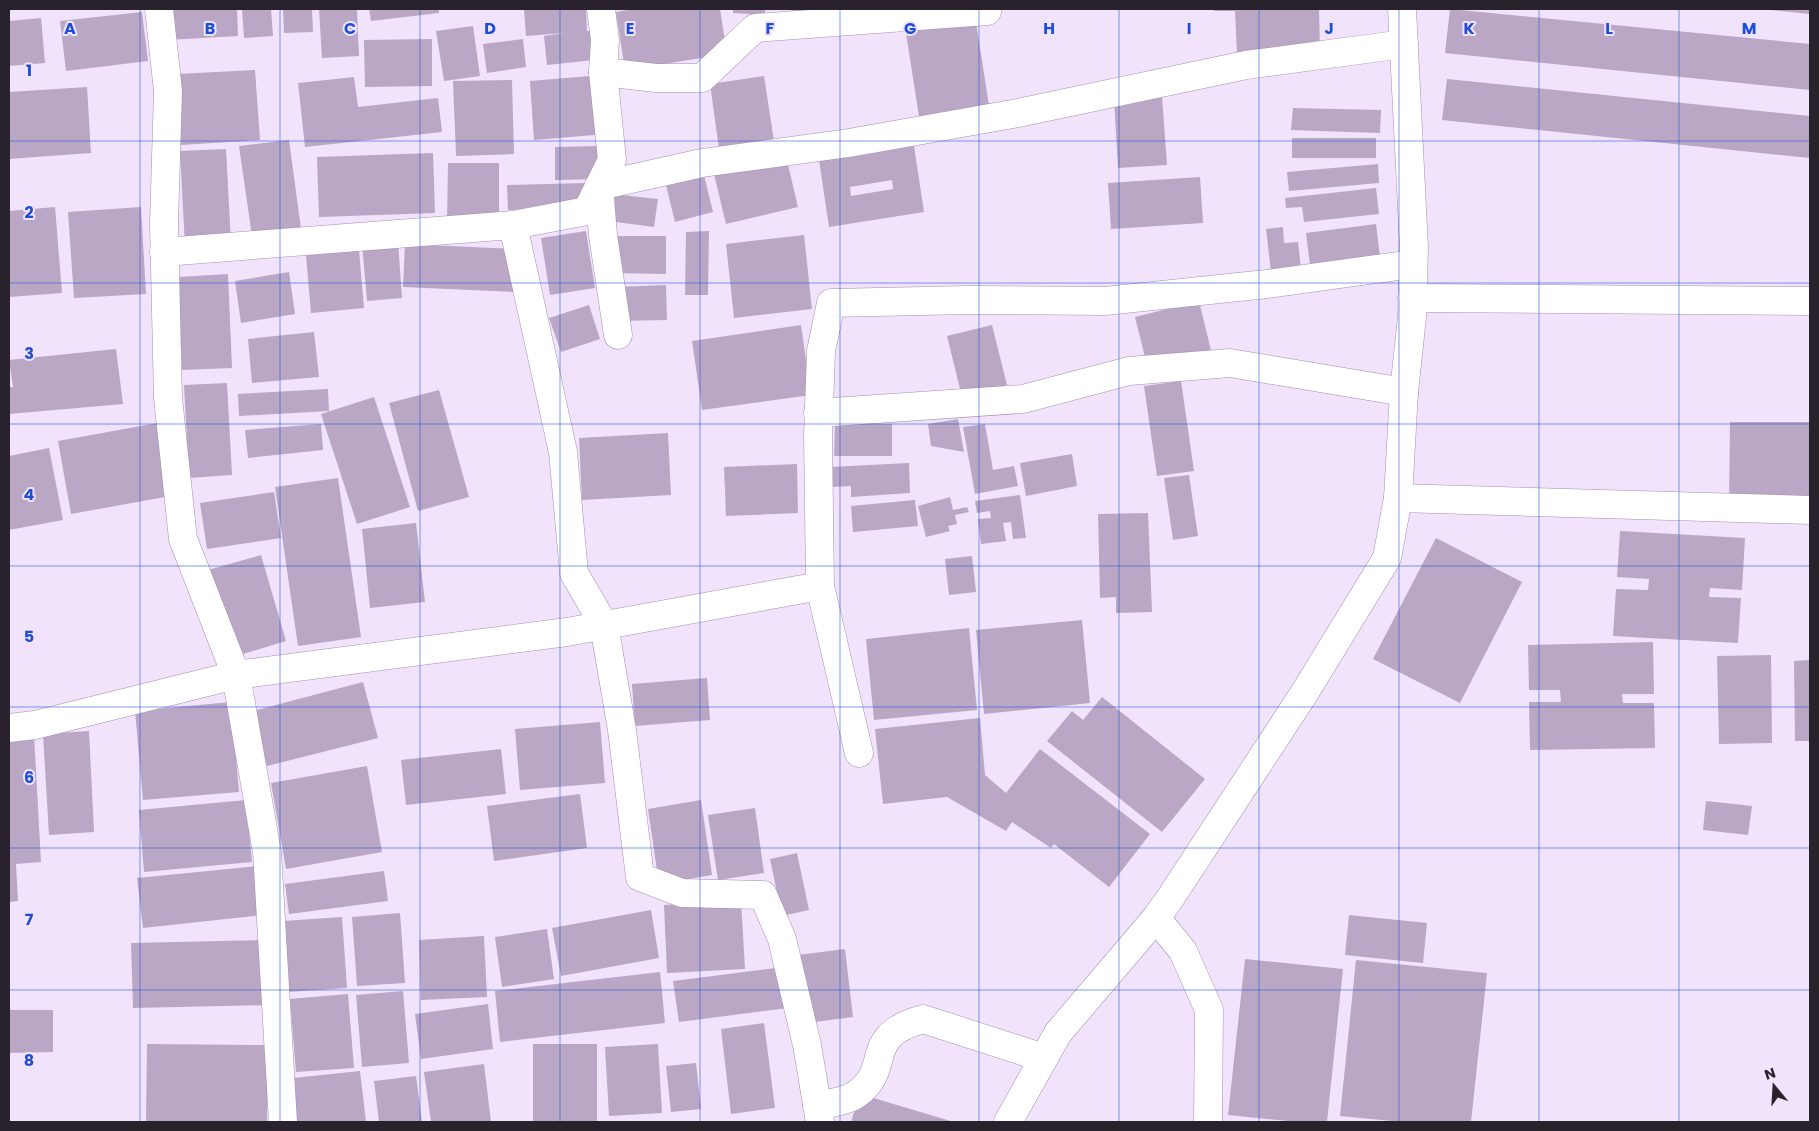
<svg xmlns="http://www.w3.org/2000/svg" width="1819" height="1131" viewBox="0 0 1819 1131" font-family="Poppins,sans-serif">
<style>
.building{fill:#b9a7c5;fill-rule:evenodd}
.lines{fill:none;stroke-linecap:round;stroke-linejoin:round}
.street-casing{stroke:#a190ac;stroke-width:29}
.secondary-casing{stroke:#a190ac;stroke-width:29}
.street{stroke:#fff;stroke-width:28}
.secondary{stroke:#fff;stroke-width:28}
.grid{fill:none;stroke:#1d4ed8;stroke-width:1;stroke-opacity:0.55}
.grid-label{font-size:16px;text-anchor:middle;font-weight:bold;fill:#1d4ed8;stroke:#f2e3fc;stroke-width:4;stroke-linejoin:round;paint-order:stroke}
</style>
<rect width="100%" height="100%" fill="#f2e3fc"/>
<!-- building -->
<g class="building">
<path d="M166,9H237L238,36L167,40Z"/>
<path d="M242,9H271L273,36L244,38Z"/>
<path d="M283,9H312L313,32L284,33Z"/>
<path d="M319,9H357L359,56L322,58Z"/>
<path d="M369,9H439V13L371,21Z"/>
<path d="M524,9H586L587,31H591L594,60L547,65L544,36L564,33L526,36Z"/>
<path d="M633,9H720L727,54L625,70L616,12Z"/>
<path d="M733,9H765V15L733,13Z"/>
<path d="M779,9H805V12Z"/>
<path d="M1214,9H1319L1320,51L1237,53L1235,11H1214Z"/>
<path d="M1450,9L1810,44V90L1445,53Z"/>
<path d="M1771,9H1810V14L1771,10Z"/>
<path d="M142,12L148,61L66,71L60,21Z"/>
<path d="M975,16L990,112L920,123L905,27Z"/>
<path d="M41,18L45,63L9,66V21Z"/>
<path d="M473,26L480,76L444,81L436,31Z"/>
<path d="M432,39V86L365,87L364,40Z"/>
<path d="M523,39L526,67L487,73L483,44Z"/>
<path d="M255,70L260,140L181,145L177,74Z"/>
<path d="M602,75L606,134L534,140L530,81Z"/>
<path d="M764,76L774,141L719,149L710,84Z"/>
<path d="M354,77L358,107L438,98L442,132L305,147L298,83Z"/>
<path d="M1447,79L1810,116V158L1442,120Z"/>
<path d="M512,80L514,154L456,156L453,81Z"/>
<path d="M87,87L91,153L9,159V92Z"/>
<path d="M1162,96L1167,165L1118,168L1114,99Z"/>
<path d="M1293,108L1381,110L1380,133L1291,130Z"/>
<rect x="1292" y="138" width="84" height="20"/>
<path d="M289,140L302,236L253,243L239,146Z"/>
<path d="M599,146V179L555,180V147Z"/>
<path d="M914,146L924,212L829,227L819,160ZM892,180L893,189L851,196L850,187Z"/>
<path d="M226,149L231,243L185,246L180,151Z"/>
<path d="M785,152L798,207L726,224L713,170Z"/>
<path d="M433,153L435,213L319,217L317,157Z"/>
<path d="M448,163H499V223H447Z"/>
<path d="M1378,164L1379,183L1289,191L1287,172Z"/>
<path d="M704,175L713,212L675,222L666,185Z"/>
<path d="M1200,177L1203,223L1111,229L1108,183Z"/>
<path d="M585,183V208L508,210L507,185Z"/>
<path d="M1376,188L1379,214L1304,222L1302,207L1286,208L1285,198Z"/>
<path d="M612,194L658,199L654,227L608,221Z"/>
<path d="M55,207L62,293L9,297V211Z"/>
<path d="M141,207L146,294L74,298L68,212Z"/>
<path d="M1376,224L1380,257L1310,265L1306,233Z"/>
<path d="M1283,227L1284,243L1298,242L1301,268L1271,272L1266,229Z"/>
<path d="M586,231L595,288L550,295L541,238Z"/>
<path d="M709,231L708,295H685L686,232Z"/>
<path d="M804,235L812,309L734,318L726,244Z"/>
<path d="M611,236H666V274L611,273Z"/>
<path d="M358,238L364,308L311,313L305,244Z"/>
<path d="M398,241L402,298L367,301L362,244Z"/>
<path d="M405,244L517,249L515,292L403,287Z"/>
<path d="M289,272L295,314L241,323L235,281Z"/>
<path d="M228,274L232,368L182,370L178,277Z"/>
<path d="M666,285L667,320L617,321L616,287Z"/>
<path d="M1199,301L1211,350L1147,365L1135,317Z"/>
<path d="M589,305L600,339L561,352L549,318Z"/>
<path d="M801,325L811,395L702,410L692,341Z"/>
<path d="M992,325L1007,385L962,397L947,336Z"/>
<path d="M314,332L319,377L252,383L248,339Z"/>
<path d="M116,349L123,404L9,414V387H13L9,360Z"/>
<path d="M1181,381L1194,471L1157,476L1144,386Z"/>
<path d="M227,383L232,475L189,478L184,385Z"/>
<path d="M328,389L329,411L239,416L238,394Z"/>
<path d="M439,390L469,497L418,511L389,403Z"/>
<path d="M374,397L410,507L357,524L321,414Z"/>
<path d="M958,419L964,452L931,446L928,424Z"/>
<path d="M163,422L176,495L71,514L58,441Z"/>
<path d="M1730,422H1810V505H1729Z"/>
<path d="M321,424L323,450L248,458L245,430Z"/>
<path d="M835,424H892V456H834Z"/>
<path d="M985,424L993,470L1014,466L1018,486L975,494L963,427Z"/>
<path d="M668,433L671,495L582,500L579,438Z"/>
<path d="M49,448L63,520L9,530V456Z"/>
<path d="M1072,454L1077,486L1026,496L1020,463Z"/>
<path d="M909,463L910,493L851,497V486L831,487L830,467Z"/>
<path d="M797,464L798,513L726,516L724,467Z"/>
<path d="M1189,475L1198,536L1173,540L1164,478Z"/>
<path d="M338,478L361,637L298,646L275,487Z"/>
<path d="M274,492L281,538L207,549L200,503Z"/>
<path d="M1020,495L1026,538L1013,539L1011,522L1003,523L1006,541L981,544L978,519L991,518L990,511L977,513L975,501Z"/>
<path d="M950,497L953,510L967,507L969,512L955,515L957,524L948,526L950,531L926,537L918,506Z"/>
<path d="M915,500L918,526L853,532L851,506Z"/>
<path d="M1148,513L1152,612L1116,613V597L1100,598L1098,514Z"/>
<path d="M416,523L425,602L370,608L362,529Z"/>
<path d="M1620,531L1745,538L1742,590L1710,588L1709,597L1741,598L1738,643L1613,636L1616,589L1648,590L1649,579L1617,577Z"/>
<path d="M1436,538L1522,582L1460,703L1373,659Z"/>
<path d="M261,555L286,641L233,657L208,570Z"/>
<path d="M972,556L976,592L949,595L945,559Z"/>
<path d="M1082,620L1090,703L984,714L976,630Z"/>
<path d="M969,628L977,710L874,720L866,639Z"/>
<path d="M1653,642L1654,694H1622L1623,703H1654L1655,748L1530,750L1529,702H1561L1560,690H1529L1528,645Z"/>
<path d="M1771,655L1772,743L1719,744L1717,656Z"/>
<path d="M1810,660V741H1795L1794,661Z"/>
<path d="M707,678L710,720L635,726L632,684Z"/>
<path d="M363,682L378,738L267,766L253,711Z"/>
<path d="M1102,697L1205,779L1162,832L1047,741L1072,711L1083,720Z"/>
<path d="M231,702L239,792L143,800L135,711Z"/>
<path d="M980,718L985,775L1006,793L1040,749L1150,834L1109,887L1054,844L1051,848L1012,822L1006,831L947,797L883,804L875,729Z"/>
<path d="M600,722L605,783L520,790L515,729Z"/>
<path d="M89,731L94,832L49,835L43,734Z"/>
<path d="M34,735L41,862L16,864L18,901L9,902V736Z"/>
<path d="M501,749L506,794L406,805L401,760Z"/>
<path d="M367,766L382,852L286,869L271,783Z"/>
<path d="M580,794L587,848L494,861L487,806Z"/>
<path d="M246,800L252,862L144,872L139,810Z"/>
<path d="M701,800L712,875L659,884L648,809Z"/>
<path d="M1706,801L1752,806L1748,835L1703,830Z"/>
<path d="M755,808L764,873L718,880L708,815Z"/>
<path d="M797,853L809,910L782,916L770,859Z"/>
<path d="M258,866L263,915L143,928L137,878Z"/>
<path d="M384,871L388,901L289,914L285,884Z"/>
<path d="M741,901L745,969L667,973L664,905Z"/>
<path d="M651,910L659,958L561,976L552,928Z"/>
<path d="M400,913L405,983L357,986L352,917Z"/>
<path d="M1349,915L1427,923L1423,963L1345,955Z"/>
<path d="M342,917L347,988L288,992L283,921Z"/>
<path d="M547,929L554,979L502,987L495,937Z"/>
<path d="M484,936L487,997L421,1000L419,940Z"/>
<path d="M271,940L273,1005L133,1008L131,943Z"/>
<path d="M845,949L853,1017L807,1023L798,955Z"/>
<path d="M1245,959L1343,969L1327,1122H1298L1228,1115Z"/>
<path d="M1356,960L1487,973L1471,1122H1402L1340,1116Z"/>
<path d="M783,967L788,1008L679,1022L673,981Z"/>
<path d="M660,972L665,1023L500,1042L495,991Z"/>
<path d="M403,991L409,1063L362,1067L356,995Z"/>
<path d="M348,994L354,1068L296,1072L290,999Z"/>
<path d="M488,1004L493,1049L421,1059L415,1014Z"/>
<path d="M9,1010H53V1052L9,1053Z"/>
<path d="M764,1023L775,1108L731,1114L721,1029Z"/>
<path d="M147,1044L268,1045L267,1122L146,1121Z"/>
<rect x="533" y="1044" width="64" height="78"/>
<path d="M658,1044L662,1113L609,1116L605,1047Z"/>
<path d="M696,1063L701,1109L671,1112L666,1066Z"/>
<path d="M484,1064L491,1122H431L424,1072Z"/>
<path d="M360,1071L366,1122H297L293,1078Z"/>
<path d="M416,1076L422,1122H379L374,1081Z"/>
<path d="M860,1094L954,1122H851Z"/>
</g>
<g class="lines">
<defs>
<g id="street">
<path d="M159,9L168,91L164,224L168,398L183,539L236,675L267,852L283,1122"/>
<path d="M603,72L656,78H702L755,28L987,11"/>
<path d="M513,225L563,452L574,573L604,625L622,730L640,877L682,893L763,895L782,939L807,1045L820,1122"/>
<path d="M164,252L513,225L587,211L612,160L603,72L605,40L601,9"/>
<path d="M1412,298L1810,301"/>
<path d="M618,335L603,235L599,186L702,163L849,143L1018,113L1246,65L1404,44"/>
<path d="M818,413L1023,399L1129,371L1230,363L1404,392"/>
<path d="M1398,498L1810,510"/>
<path d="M9,728L35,725L236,675L567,632L820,586"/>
<path d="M859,753L820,586L818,436L821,351L831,303L968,300L1105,301L1267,284L1413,264"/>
<path d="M1156,918L1183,951L1209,1010L1208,1122"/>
<path d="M817,1106C829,1103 849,1101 858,1093C893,1067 861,1036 923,1019L1044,1058"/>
</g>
<path id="secondary" d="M1008,1122L1058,1033L1156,918L1171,897L1305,692L1387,558L1398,498L1404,392L1412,317L1414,248L1402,9"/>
</defs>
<!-- street casing -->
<use href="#street" class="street-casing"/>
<!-- secondary casing -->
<use href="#secondary" class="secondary-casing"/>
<!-- street -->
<use href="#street" class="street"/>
<!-- secondary -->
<use href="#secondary" class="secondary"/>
</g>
<!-- grid -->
<path class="grid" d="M140,9V1122M280,9V1122M420,9V1122M560,9V1122M700,9V1122M840,9V1122M979,9V1122M1119,9V1122M1259,9V1122M1399,9V1122M1539,9V1122M1679,9V1122M9,141H1810M9,283H1810M9,424H1810M9,566H1810M9,707H1810M9,848H1810M9,990H1810"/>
<g class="grid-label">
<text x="70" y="34">A</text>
<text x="210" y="34">B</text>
<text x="350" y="34">C</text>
<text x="490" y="34">D</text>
<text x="630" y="34">E</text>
<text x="770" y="34">F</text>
<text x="910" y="34">G</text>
<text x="1049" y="34">H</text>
<text x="1189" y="34">I</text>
<text x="1329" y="34">J</text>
<text x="1469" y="34">K</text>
<text x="1609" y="34">L</text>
<text x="1749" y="34">M</text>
<text x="29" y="76">1</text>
<text x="29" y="218">2</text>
<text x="29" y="359">3</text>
<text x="29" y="500">4</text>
<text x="29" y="642">5</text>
<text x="29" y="783">6</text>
<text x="29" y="925">7</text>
<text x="29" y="1066">8</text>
</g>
<!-- border -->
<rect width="1819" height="1131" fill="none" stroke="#29222d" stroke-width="20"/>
<!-- north arrow -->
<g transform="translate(1774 1086) rotate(342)" stroke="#f2e3fc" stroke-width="4" paint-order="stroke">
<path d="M0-4L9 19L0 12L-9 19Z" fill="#29222d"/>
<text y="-8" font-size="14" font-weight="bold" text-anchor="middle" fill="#29222d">N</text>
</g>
</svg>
